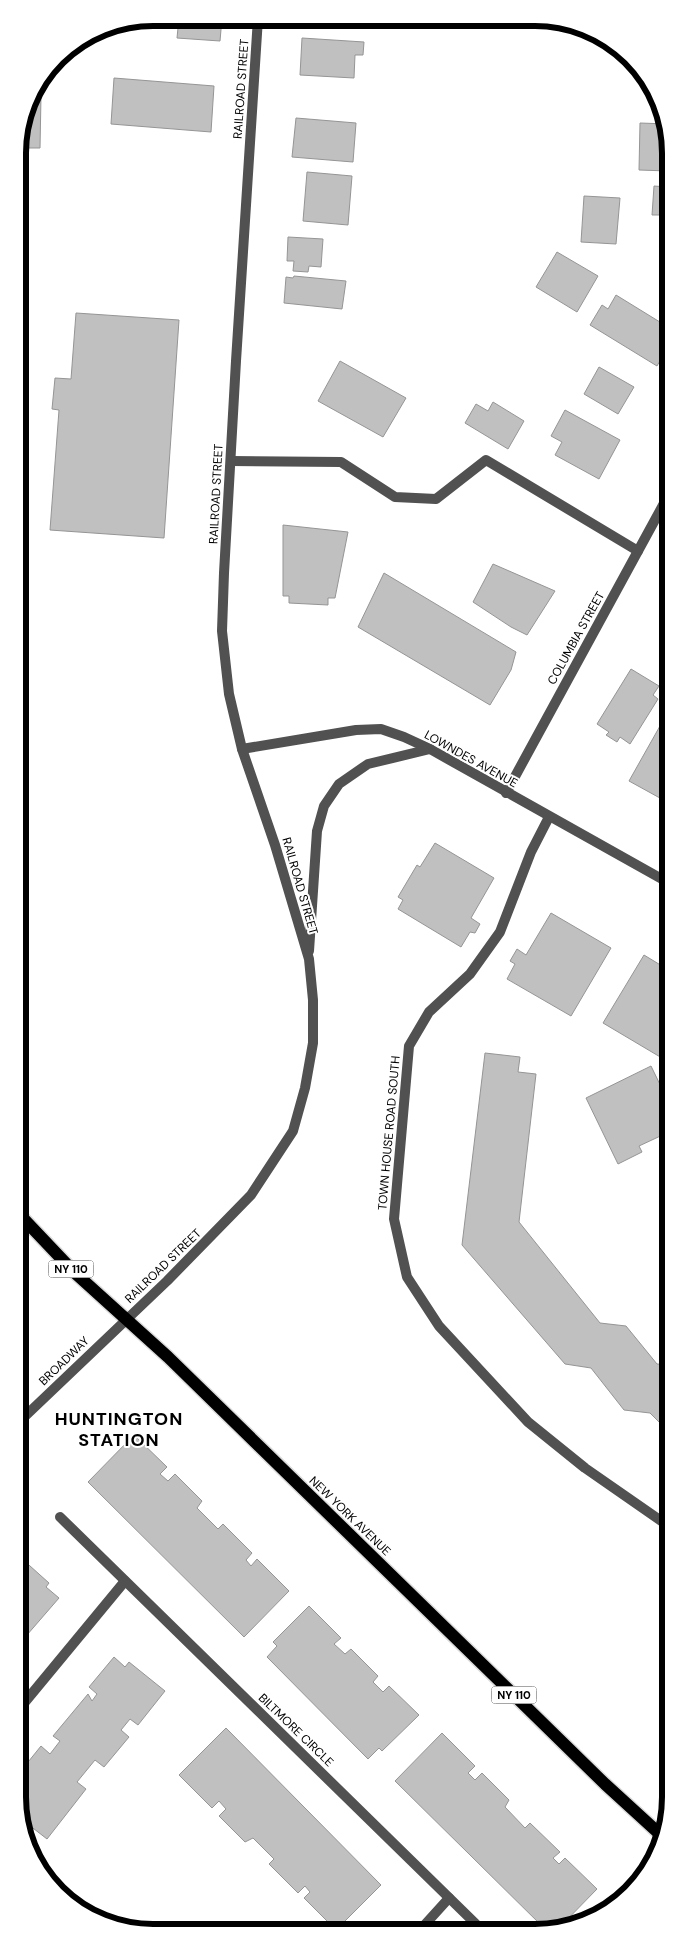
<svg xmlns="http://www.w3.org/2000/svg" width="688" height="1950" viewBox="0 0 688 1950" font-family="'DM Sans',sans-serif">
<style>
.building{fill:#c0c0c0;stroke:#959595}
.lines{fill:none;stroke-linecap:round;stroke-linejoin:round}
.primary-casing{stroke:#dbdbdb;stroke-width:15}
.path{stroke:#737373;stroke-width:3;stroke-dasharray:1 2.5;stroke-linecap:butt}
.lane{stroke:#515151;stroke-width:10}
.street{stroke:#515151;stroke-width:10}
.primary{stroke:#000;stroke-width:12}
.labels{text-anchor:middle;stroke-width:4;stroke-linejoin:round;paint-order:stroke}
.shield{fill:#fff;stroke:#4c4c4c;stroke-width:1}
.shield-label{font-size:11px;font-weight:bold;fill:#000}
.street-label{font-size:12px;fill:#000;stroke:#fff}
.district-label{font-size:18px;font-weight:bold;letter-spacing:1px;fill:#000;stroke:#fff}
.rim{fill:none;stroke:#000;stroke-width:6}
</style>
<rect width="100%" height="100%" fill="#fff"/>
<!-- building -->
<g class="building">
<path d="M179,18H222L220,41L177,38Z"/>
<path d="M302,38L364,42L363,55H355L354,78L300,75Z"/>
<path d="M114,78L214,86L211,132L111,124Z"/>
<path d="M31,96H41L40,148H18Z"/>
<path d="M296,118L356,123L353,162L292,157Z"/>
<path d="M640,123L667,124L668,171L639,170Z"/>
<path d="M307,172L352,176L348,225L303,221Z"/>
<path d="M654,186L668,187V226L661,225L662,215H652Z"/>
<path d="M584,196L620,198L616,244L581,242Z"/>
<path d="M288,237L323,239L321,267L309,266L308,272L293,271L294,261H287Z"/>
<path d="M557,252L598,276L577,312L536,287Z"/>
<path d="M294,276L346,281L342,309L284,303L286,277L293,278Z"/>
<path d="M616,295L668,327V347L657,366L590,325L602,305L608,309Z"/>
<path d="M76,313L179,320L164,538L50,530L59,410L52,409L55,378L71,379Z"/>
<path d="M340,361L406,398L383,437L318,401Z"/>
<path d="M599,367L634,387L618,414L584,394Z"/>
<path d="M493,402L524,421L508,449L465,423L476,404L488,411Z"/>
<path d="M565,410L620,440L599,479L555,455L562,442L551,436Z"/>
<path d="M283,525L348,532L335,598H328V605L289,603V596H283Z"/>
<path d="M493,564L555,591L527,635L511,627L473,602Z"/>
<path d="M384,573L516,652L511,670L490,705L358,627Z"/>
<path d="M631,669L659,686L653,695L658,699L630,744L620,737L617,742L606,735L609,732L597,724Z"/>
<path d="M669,710V803L629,781Z"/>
<path d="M435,843L494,878L471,918L480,924L475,933L470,932L461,947L398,909L403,900L398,897L417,865L420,867Z"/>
<path d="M551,913L611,948L571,1016L507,979L515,964L510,961L517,949L526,955Z"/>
<path d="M644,955L667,969L663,976L669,979V1057L667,1061L603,1023Z"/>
<path d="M485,1053L520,1057L518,1072L536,1074L519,1222L600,1323L626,1326L657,1364L670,1365V1433L650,1413L624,1410L591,1368L565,1364L462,1245Z"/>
<path d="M651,1066L669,1103V1132L639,1146L642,1152L618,1164L586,1098Z"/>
<path d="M134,1435L167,1467L160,1474L168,1481L175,1474L202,1501L197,1508L218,1529L223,1524L252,1553L246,1560L251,1566L257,1559L289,1591L244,1637L88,1482Z"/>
<path d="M20,1557L49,1583L46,1587L59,1598L20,1643Z"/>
<path d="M309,1606L341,1638L334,1644L345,1654L351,1649L378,1676L373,1682L383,1692L389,1686L419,1715L382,1751L379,1748L368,1759L267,1657L277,1646L273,1642Z"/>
<path d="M114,1657L125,1667L129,1662L165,1691L138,1725L130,1719L121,1730L129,1737L104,1767L95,1760L77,1782L86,1789L47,1839L20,1818V1772L41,1746L50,1754L60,1741L53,1736L88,1694L92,1701L97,1694L89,1687Z"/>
<path d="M226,1728L381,1885L336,1930L304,1898L310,1892L305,1886L298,1893L269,1864L274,1859L253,1838L245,1842L219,1816L226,1809L219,1801L212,1808L179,1775Z"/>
<path d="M442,1733L475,1766L468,1773L475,1780L482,1773L509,1800L505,1807L525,1828L530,1823L560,1852L553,1858L559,1864L565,1858L597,1889L557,1930H546L395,1781Z"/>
</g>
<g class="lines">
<defs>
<path id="primary" d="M19,1214L74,1272L168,1357L605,1784L663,1837"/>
</defs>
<!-- primary casing -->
<use href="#primary" class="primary-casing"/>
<!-- path -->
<path class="path" d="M667,1076L669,1072"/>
<!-- lane -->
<path class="lane" d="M231,461L341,462L395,497L436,499L486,460L638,551"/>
<!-- street -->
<g class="street">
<path d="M242,749L356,730L381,729L404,737L430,749L669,883"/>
<path d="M506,793L668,496"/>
<path d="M549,817L531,852L500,932L470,974L429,1012L409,1046L394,1219L407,1277L439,1326L528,1422L585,1468L670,1527"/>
<path d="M309,951L317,831L324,806L339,784L368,764L430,749"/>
<path d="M20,1421L167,1281L251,1195L293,1131L305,1088L313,1043V1000L309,959L275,845L242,749L229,694L222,631L224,573L236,361L258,18"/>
<path d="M60,1517L482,1930"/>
<path d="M20,1708L125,1581"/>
<path d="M420,1930L449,1898"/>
</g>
<!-- primary -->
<use href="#primary" class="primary"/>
</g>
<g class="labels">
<!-- shield labels -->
<g class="shield">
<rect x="48.5" y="1260.5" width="45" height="17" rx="4"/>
<rect x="491.5" y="1686.5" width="45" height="17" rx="4"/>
</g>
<g class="shield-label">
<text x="71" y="1273">NY 110</text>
<text x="514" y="1699">NY 110</text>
</g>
<!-- street labels -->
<g class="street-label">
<text transform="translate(241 89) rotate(-86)" y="4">RAILROAD STREET</text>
<text transform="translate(216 494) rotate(-87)" y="4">RAILROAD STREET</text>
<text transform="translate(576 638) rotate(-61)" y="4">COLUMBIA STREET</text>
<text transform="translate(471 759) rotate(29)" y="4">LOWNDES AVENUE</text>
<text transform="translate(300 886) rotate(74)" y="4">RAILROAD STREET</text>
<text transform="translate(389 1133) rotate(-85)" y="4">TOWN HOUSE ROAD SOUTH</text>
<text transform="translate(163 1266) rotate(-44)" y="4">RAILROAD STREET</text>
<text transform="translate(64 1361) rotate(-44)" y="4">BROADWAY</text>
<text transform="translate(350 1516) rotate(44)" y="4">NEW YORK AVENUE</text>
<text transform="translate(296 1730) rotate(44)" y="4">BILTMORE CIRCLE</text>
</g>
<!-- district labels -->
<g class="district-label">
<text x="119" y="1425">HUNTINGTON<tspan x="119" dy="21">STATION</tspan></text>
</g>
</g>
<!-- crop -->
<path d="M0 0H688V1950H0ZM153 26H535A127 127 0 0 1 662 153V1797A127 127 0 0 1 535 1924H153A127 127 0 0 1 26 1797V153A127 127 0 0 1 153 26Z" fill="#fff" fill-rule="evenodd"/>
<path class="rim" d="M153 26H535A127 127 0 0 1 662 153V1797A127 127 0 0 1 535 1924H153A127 127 0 0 1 26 1797V153A127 127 0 0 1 153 26Z"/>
</svg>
